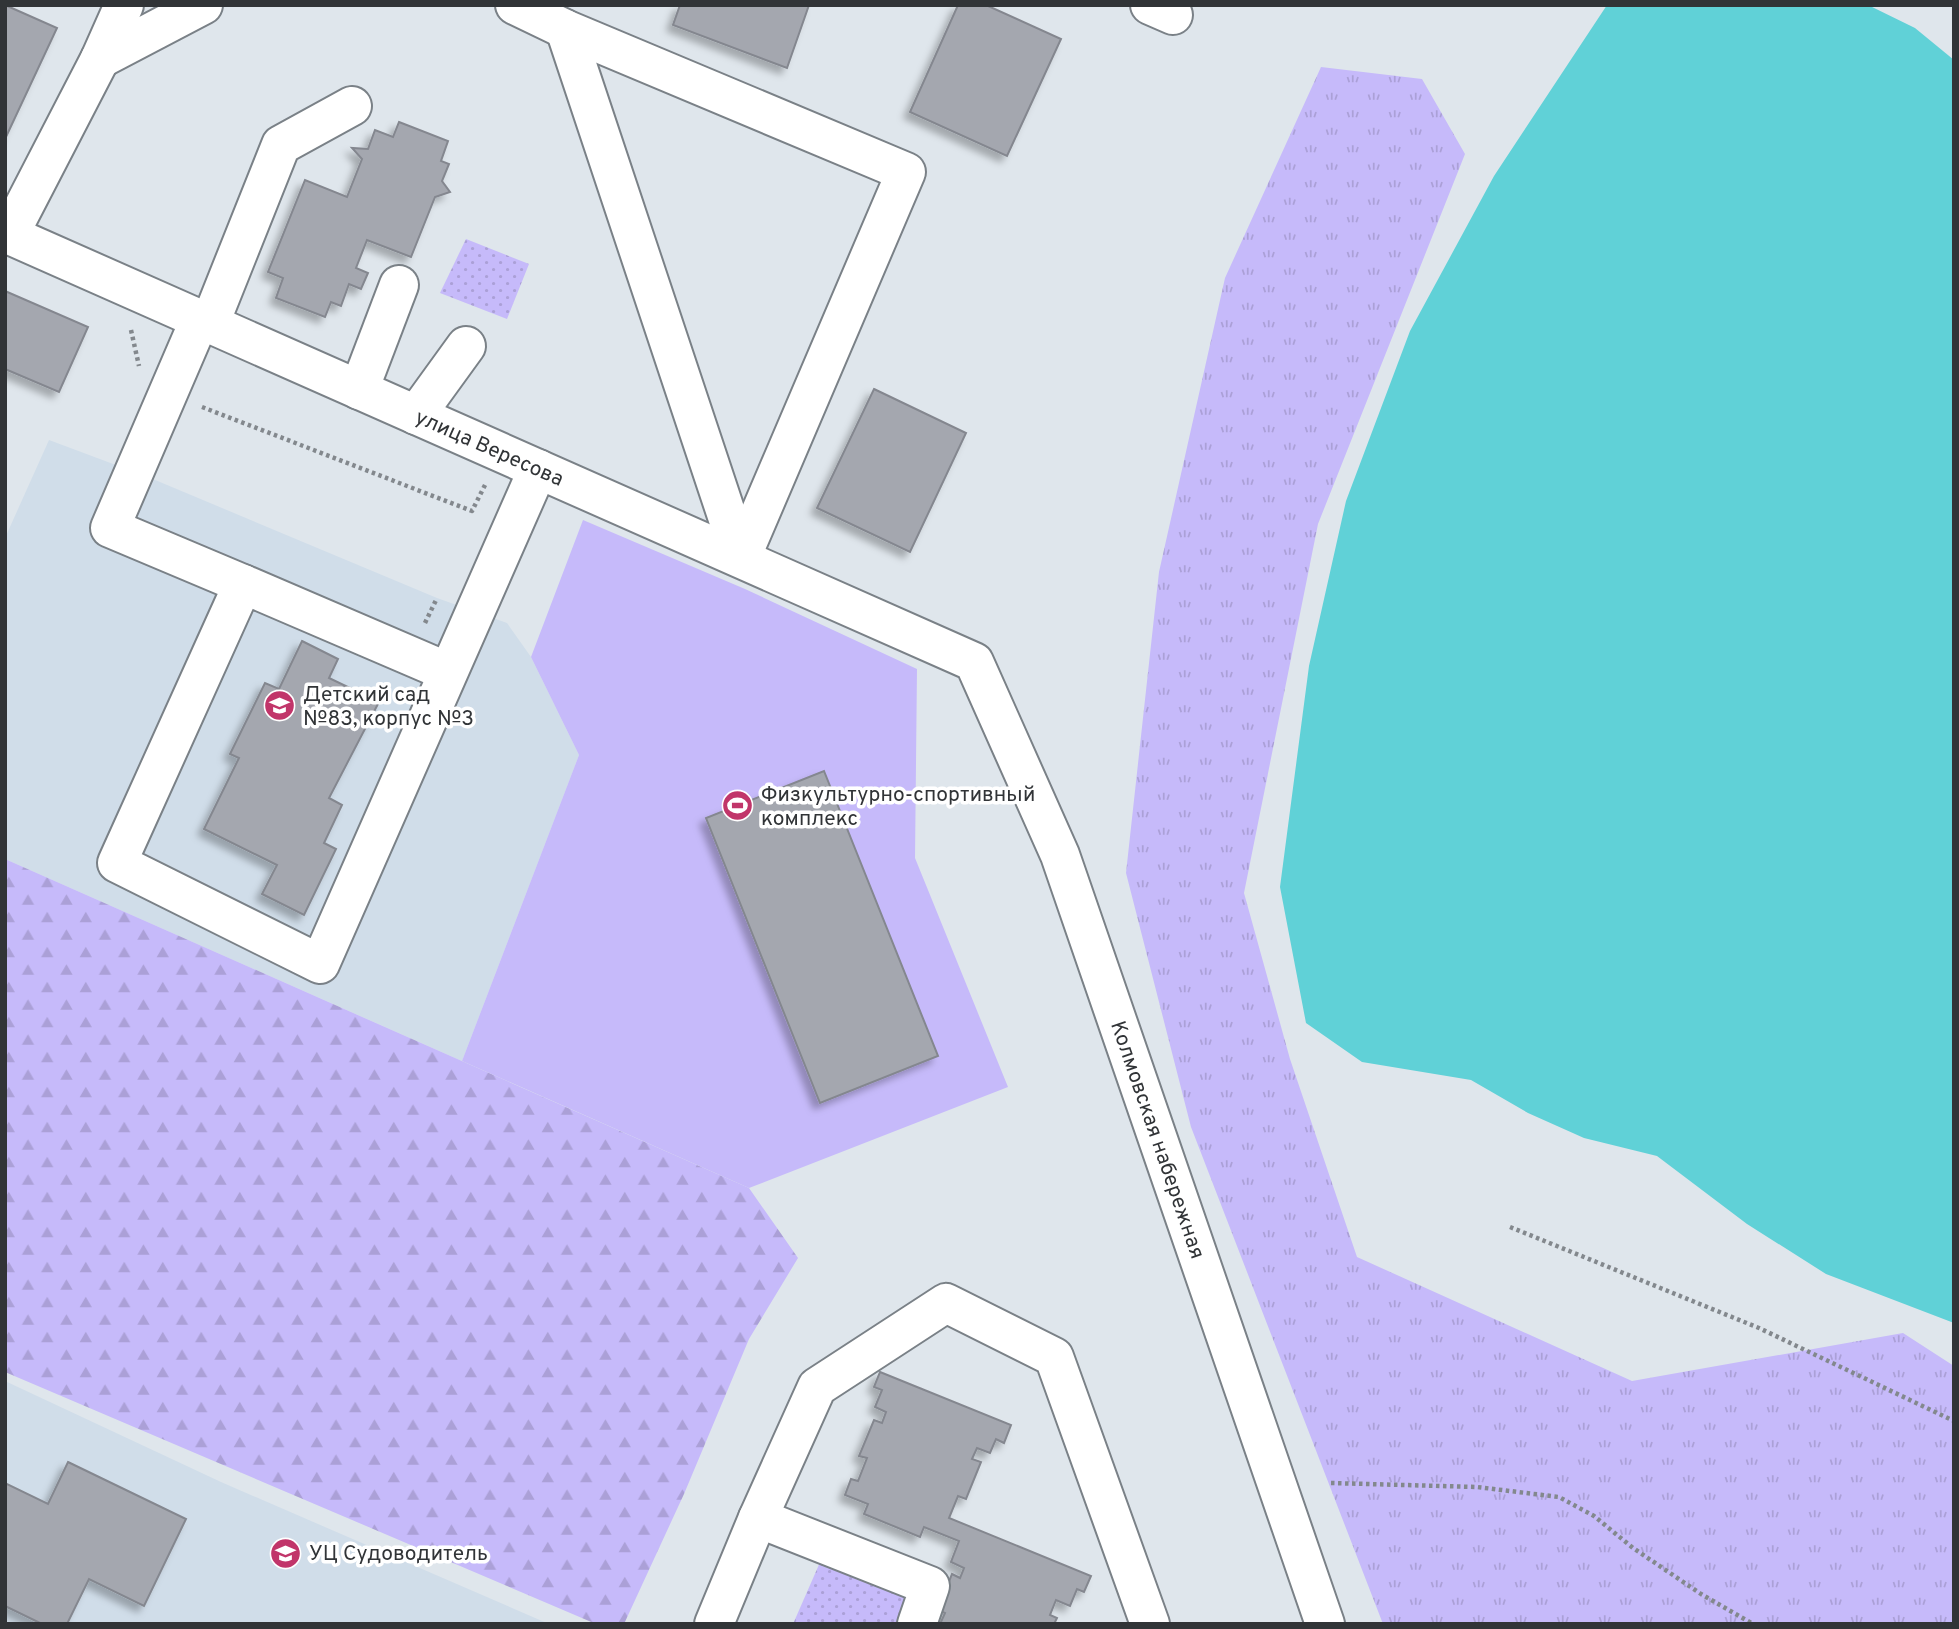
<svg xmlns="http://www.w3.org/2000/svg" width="1959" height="1629" viewBox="0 0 1959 1629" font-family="Overpass,sans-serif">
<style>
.built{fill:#d0dde9}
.grass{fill:url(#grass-tufts)}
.forest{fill:url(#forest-firs)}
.park{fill:url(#park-dots)}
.garden{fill:#c6bafa}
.water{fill:#60d1d7}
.building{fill:#a4a7af;stroke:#84878f;stroke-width:2;filter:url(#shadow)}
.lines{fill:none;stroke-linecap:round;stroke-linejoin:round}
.minor-casing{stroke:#7a8187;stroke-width:42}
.path{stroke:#83888d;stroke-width:4.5;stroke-dasharray:3.5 3.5;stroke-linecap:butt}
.minor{stroke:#fff;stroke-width:38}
.labels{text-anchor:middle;stroke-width:7;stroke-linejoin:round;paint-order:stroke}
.street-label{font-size:21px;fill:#313437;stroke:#fff}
.poi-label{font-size:21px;fill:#313437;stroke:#fff;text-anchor:start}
</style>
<defs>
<pattern id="grass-tufts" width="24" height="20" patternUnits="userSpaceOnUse" patternTransform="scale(1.75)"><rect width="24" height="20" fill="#c6bafa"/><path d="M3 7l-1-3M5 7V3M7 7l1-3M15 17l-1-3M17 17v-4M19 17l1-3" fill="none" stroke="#aba0d7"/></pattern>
<pattern id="forest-firs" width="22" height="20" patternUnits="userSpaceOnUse" patternTransform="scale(1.75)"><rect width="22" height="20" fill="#c6bafa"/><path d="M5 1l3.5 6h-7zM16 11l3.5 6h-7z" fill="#aba0d7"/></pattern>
<pattern id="park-dots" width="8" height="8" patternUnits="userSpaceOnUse" patternTransform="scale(1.75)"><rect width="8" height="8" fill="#c6bafa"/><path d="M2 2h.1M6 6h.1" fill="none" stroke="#aba0d7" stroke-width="1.8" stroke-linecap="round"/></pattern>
<filter id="shadow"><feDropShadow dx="-6" dy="6" stdDeviation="3.5" flood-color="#0004"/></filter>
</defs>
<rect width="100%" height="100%" fill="#dfe6ec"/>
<!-- built -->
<g class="built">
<path d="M49,440L148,477L437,598L507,623L531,657L579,755L462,1061L5,859V538Z"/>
<path d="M5,1381L221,1482L549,1624H5Z"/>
</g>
<!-- grass -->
<path class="grass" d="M1321,67L1422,79L1465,154L1318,524L1244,893L1290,1059L1357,1257L1632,1381L1903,1333L1954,1366V1624H1383L1191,1127L1126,873L1159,572L1225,278Z"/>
<!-- forest -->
<path class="forest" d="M5,859L749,1188L798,1258L749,1339L684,1494L624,1624H596L5,1372Z"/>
<!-- park -->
<g class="park">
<path d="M466,239L529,264L507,319L440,293Z"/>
<path d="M821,1560L928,1605L921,1624H793Z"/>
</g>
<!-- garden -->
<path class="garden" d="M583,520L745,589L917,669L915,858L1008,1087L749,1188L462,1061L579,755L531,657Z"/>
<!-- water -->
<path class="water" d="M1607,5H1868L1915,28L1954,60V1323L1826,1274L1747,1224L1657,1156L1584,1138L1528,1113L1471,1080L1362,1062L1306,1023L1280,887L1309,666L1346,501L1410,331L1494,176Z"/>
<!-- building -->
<g class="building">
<path d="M5,5L57,28L5,139Z"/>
<path d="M680,5H809L787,68L673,25Z"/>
<path d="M958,5H986L1061,39L1007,156L910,112Z"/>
<path d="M399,122L448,141L441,161L449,164L442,181L450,192L435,197L411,257L367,240L356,268L368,273L361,289L349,284L341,306L331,302L325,317L276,298L283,278L268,272L305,180L347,197L362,159L352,148L368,149L375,130L393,137Z"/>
<path d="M5,291L88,327L59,392L5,369Z"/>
<path d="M874,389L966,433L910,552L817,508Z"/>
<path d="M302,641L338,659L329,678L379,702L329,798L342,805L324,843L336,849L304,915L262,894L277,865L204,829L239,758L230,754L265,683L279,689Z"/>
<path d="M824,771L938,1056L820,1103L706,818Z"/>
<path d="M880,1372L1011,1425L1004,1443L996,1439L990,1453L977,1448L972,1459L981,1462L966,1499L958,1496L949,1518L1091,1576L1084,1592L1077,1589L1070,1606L1056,1600L1050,1615L1057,1618L1054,1624H940L945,1613L938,1610L952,1574L960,1578L964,1568L951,1562L959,1541L924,1527L920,1537L864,1514L868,1504L845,1495L851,1479L858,1481L867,1458L859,1456L874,1420L882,1423L886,1412L875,1407L882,1390L874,1387Z"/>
<path d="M68,1462L186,1519L144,1606L89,1579L67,1624H42L5,1606V1483L48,1504Z"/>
</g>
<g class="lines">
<defs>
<g id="minor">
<path d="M515,5L565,29L906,172L741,558"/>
<path d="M1150,5L1173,15"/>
<path d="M565,29L741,558"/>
<path d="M100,59L203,5"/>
<path id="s1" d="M5,233L974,662L1060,855L1325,1624"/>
<path d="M9,235L100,59L124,5"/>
<path d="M200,319L110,528L243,584L117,863L320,964L538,469"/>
<path d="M210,323L281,145L352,106"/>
<path d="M359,390L399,285"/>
<path d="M416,415L466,346"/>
<path d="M243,584L448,672"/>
<path d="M714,1624L758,1518"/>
<path d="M917,1624L930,1586L758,1518L817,1387L946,1303L1054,1357L1150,1624"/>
</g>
</defs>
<!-- minor casing -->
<use href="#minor" class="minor-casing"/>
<!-- path -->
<g class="path">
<path d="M131,330L139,366"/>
<path d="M202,407L472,511L486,483"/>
<path d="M425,623L437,598"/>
<path d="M1510,1227L1759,1328L1954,1421"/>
<path d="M1331,1483L1477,1487L1559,1497L1594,1516L1633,1548L1701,1594L1753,1624"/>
</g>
<!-- minor -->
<use href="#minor" class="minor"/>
</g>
<!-- icons -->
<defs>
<symbol id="school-disc" viewBox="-11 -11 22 22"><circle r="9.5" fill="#c1356a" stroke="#fff"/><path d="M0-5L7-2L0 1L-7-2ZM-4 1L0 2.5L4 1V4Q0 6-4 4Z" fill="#fff"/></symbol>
<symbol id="stadium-disc" viewBox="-11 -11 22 22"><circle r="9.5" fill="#c1356a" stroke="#fff"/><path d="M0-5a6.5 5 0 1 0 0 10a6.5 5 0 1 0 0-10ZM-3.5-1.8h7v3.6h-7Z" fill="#fff"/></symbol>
</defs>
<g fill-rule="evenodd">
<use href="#school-disc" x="262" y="688" width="35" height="35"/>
<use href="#stadium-disc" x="720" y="788" width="35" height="35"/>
<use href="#school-disc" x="268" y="1536" width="35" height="35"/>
</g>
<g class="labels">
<!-- street labels -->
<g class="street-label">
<text dy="7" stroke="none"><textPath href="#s1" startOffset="530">улица Вересова</textPath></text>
<text dy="7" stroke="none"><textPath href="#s1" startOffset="1572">Колмовская набережная</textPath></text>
</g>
<!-- poi labels -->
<g class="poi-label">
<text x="303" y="701">Детский сад<tspan x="303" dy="24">№83, корпус №3</tspan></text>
<text x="761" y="801">Физкультурно-спортивный<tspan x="761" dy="24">комплекс</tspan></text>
<text x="309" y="1560">УЦ Судоводитель</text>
</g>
</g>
<!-- border -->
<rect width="1959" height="1629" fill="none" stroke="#313437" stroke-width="14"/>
</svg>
